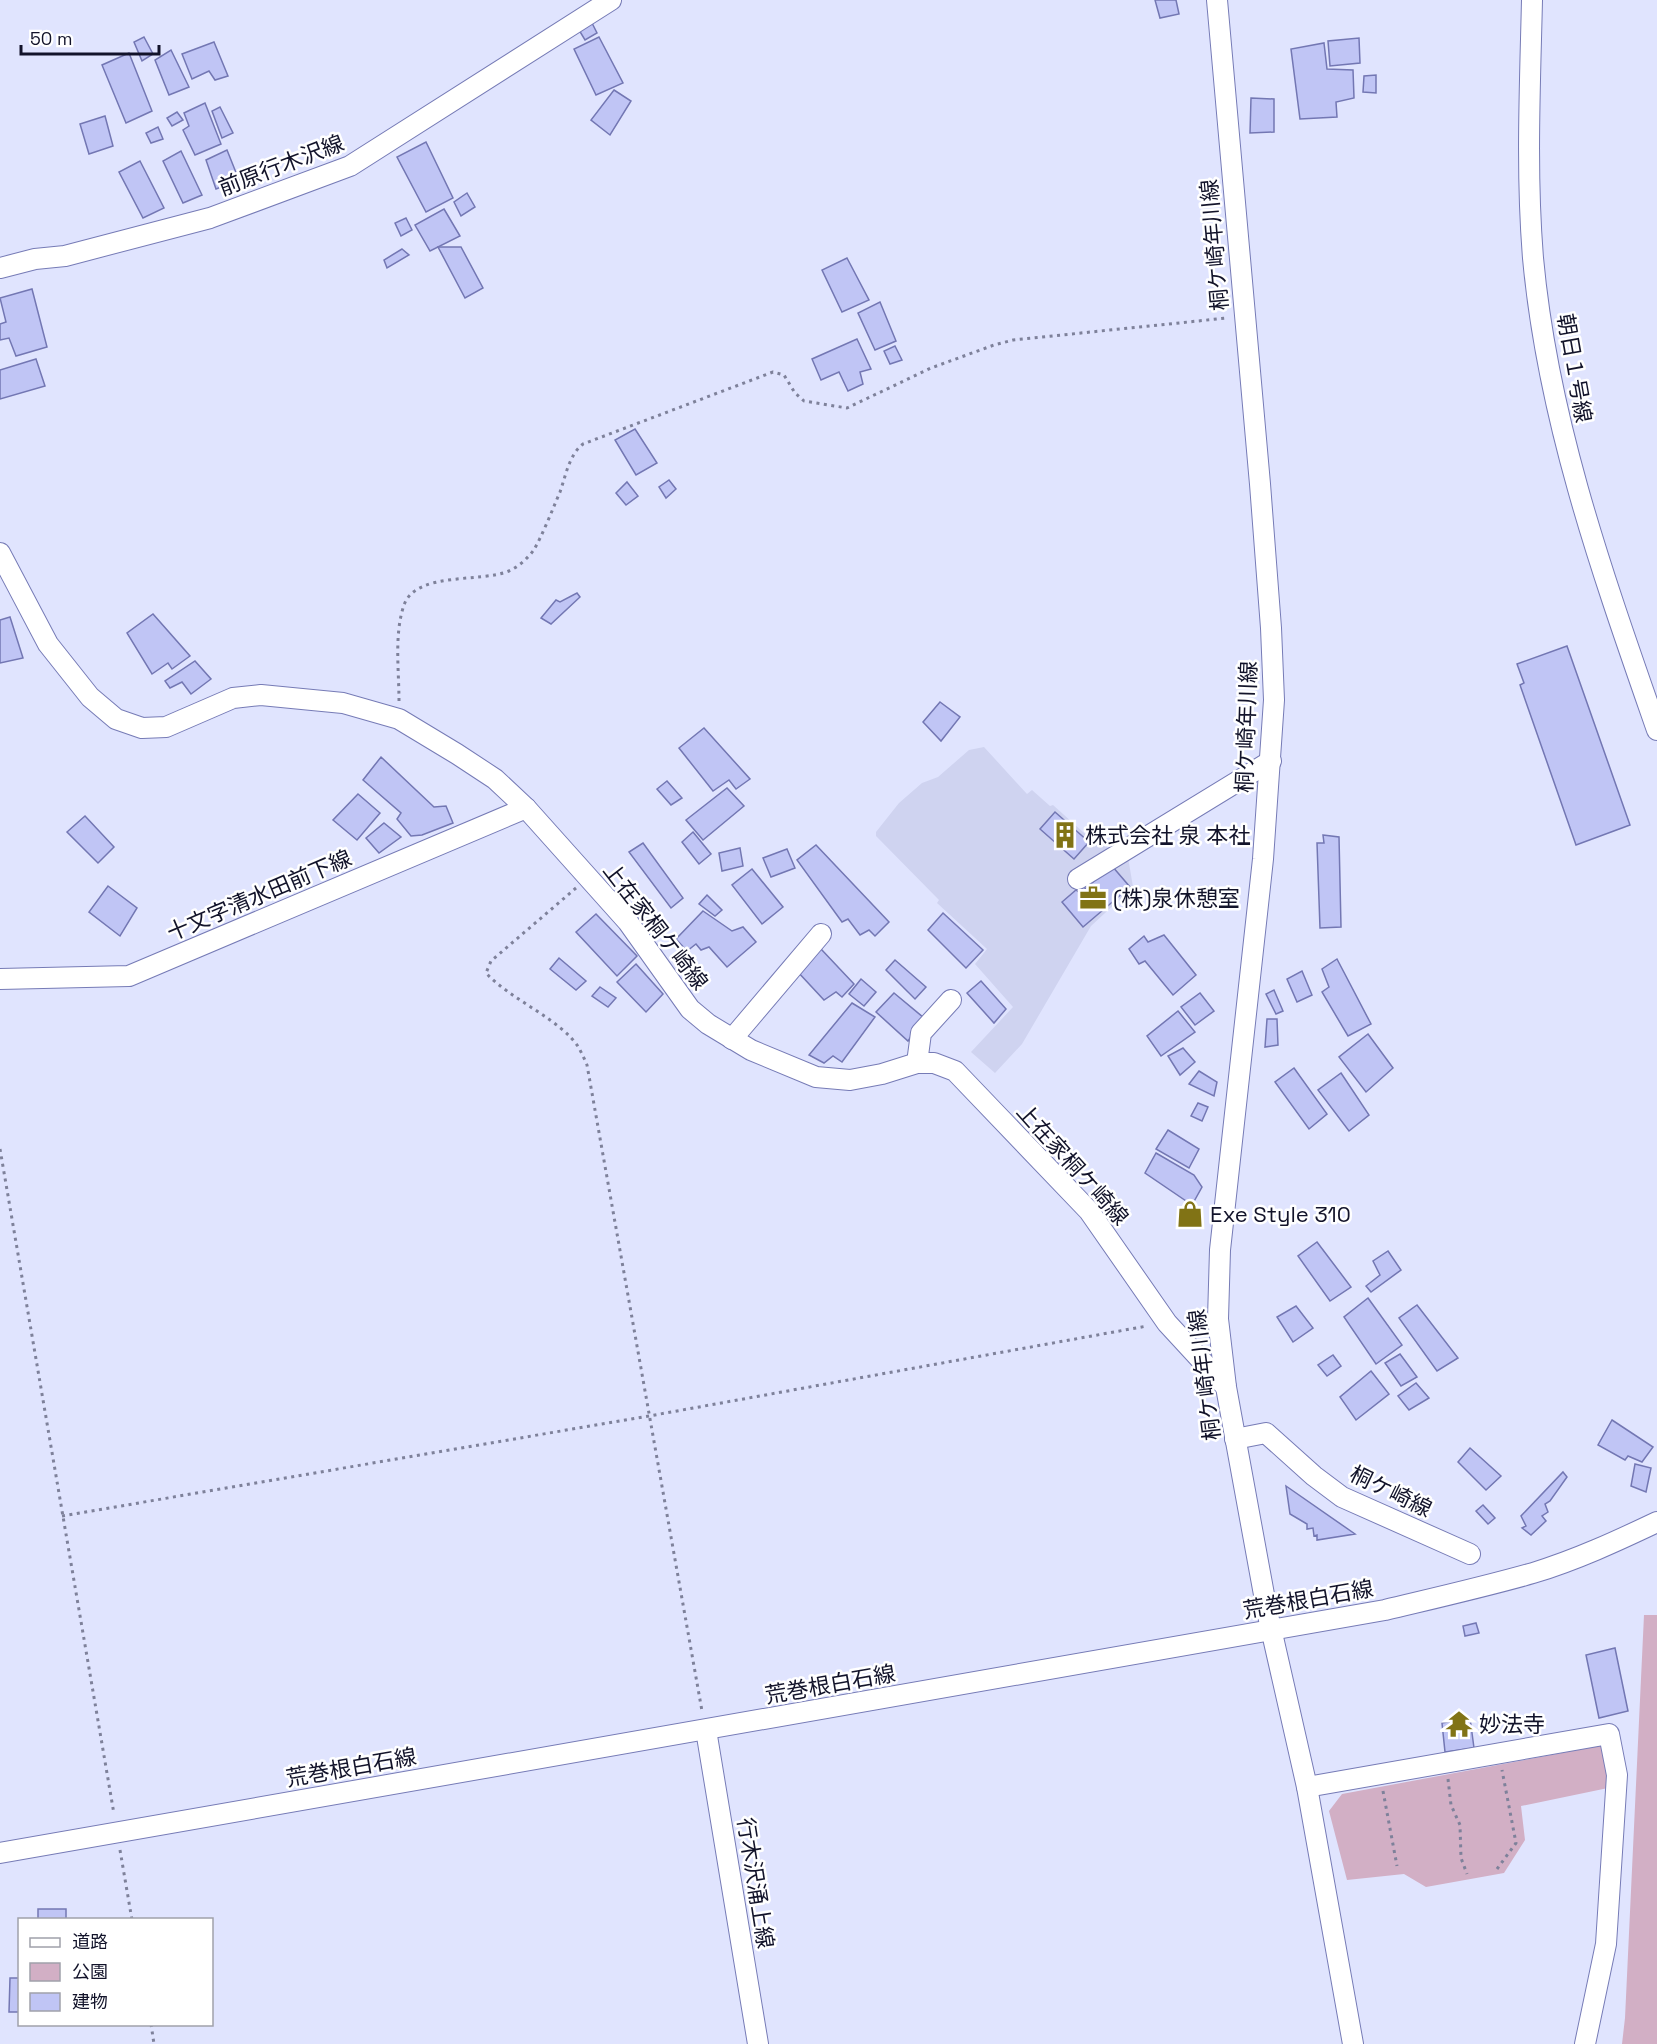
<svg xmlns="http://www.w3.org/2000/svg" width="1657" height="2044" viewBox="0 0 1657 2044" font-family="'Space Grotesk','Noto Sans JP',sans-serif">
<style>
.built{fill:#cfd3f0}
.green{fill:#d2afc5}
.building{fill:#c0c5f5;stroke:#7377b3;stroke-width:1.5}
.lines{fill:none;stroke-linecap:round;stroke-linejoin:round}
.minor-casing{stroke:#767bb6;stroke-width:22}
.path{stroke:#7e819a;stroke-width:3;stroke-dasharray:3 4.5;stroke-linecap:butt}
.minor{stroke:#fff;stroke-width:20}
.labels{text-anchor:middle;stroke-width:5;stroke-linejoin:round;paint-order:stroke}
.street-label{font-size:22px;fill:#12132a;stroke:#fff}
.poi-label{font-size:22px;fill:#12132a;stroke:#fff;text-anchor:start}
</style>
<rect width="100%" height="100%" fill="#e0e4fe"/>
<!-- built -->
<path class="built" d="M984,747L1027,794L1032,790L1050,806L1053,805L1093,841L1128,857L1133,887L1091,926L1022,1044L995,1073L971,1052L1013,1007L975,964L987,949L937,903L939,900L876,836V832L899,803L922,783L938,777L969,750Z"/>
<!-- green -->
<g class="green">
<path d="M1644,1615H1657V2044H1622L1625,2018Z"/>
<path d="M1605,1745L1608,1788L1521,1806L1525,1840L1504,1873L1426,1887L1404,1874L1347,1880L1329,1811L1342,1794Z"/>
</g>
<!-- building -->
<g class="building">
<path d="M1155,0H1176L1179,14L1160,18Z"/>
<path d="M592,23L597,33L585,40L579,30Z"/>
<path d="M144,37L153,54L142,61L134,42Z"/>
<path d="M599,37L623,83L596,95L574,49Z"/>
<path d="M1359,38L1360,63L1330,66L1328,41Z"/>
<path d="M214,42L228,76L215,80L209,71L192,79L182,54Z"/>
<path d="M1324,43L1327,69L1353,70L1354,98L1336,102L1337,117L1300,119L1291,49Z"/>
<path d="M171,50L189,87L169,95L155,60Z"/>
<path d="M129,53L152,111L126,123L102,65Z"/>
<path d="M1376,75V93L1363,92L1364,76Z"/>
<path d="M614,90L631,101L610,135L591,120Z"/>
<path d="M1251,98L1274,99V132L1250,133Z"/>
<path d="M205,103L221,144L195,155L183,130L189,126L184,113Z"/>
<path d="M220,107L233,133L222,138L212,111Z"/>
<path d="M177,112L183,120L172,126L167,118Z"/>
<path d="M105,116L113,146L89,154L80,124Z"/>
<path d="M158,127L163,139L151,143L146,133Z"/>
<path d="M426,142L453,198L426,212L397,157Z"/>
<path d="M227,150L239,180L216,189L206,160Z"/>
<path d="M181,151L202,195L183,203L163,161Z"/>
<path d="M140,161L164,208L143,218L119,172Z"/>
<path d="M467,193L475,207L461,216L454,202Z"/>
<path d="M444,209L460,236L430,251L415,225Z"/>
<path d="M406,218L412,230L401,236L395,223Z"/>
<path d="M438,247H461L483,288L465,298Z"/>
<path d="M402,249L409,255L387,268L384,260Z"/>
<path d="M847,258L869,300L842,312L822,270Z"/>
<path d="M32,289L47,347L16,356L9,338L0,340V324L6,322L0,298Z"/>
<path d="M880,302L896,341L875,350L858,313Z"/>
<path d="M857,339L871,369L860,372L863,384L848,391L839,372L821,380L812,359Z"/>
<path d="M895,346L902,360L890,364L884,351Z"/>
<path d="M36,359L45,386L0,399V370Z"/>
<path d="M635,429L657,463L636,475L615,440Z"/>
<path d="M669,480L676,489L666,498L659,487Z"/>
<path d="M627,482L638,496L626,505L616,493Z"/>
<path d="M577,593L580,597L551,624L541,618L556,600L560,602Z"/>
<path d="M153,614L190,656L172,669L168,663L152,674L127,633Z"/>
<path d="M10,617L23,658L0,663V620Z"/>
<path d="M1567,646L1630,825L1576,845L1520,685L1524,683L1517,664Z"/>
<path d="M195,661L211,679L191,694L182,682L170,688L165,681Z"/>
<path d="M940,702L960,717L941,741L923,722Z"/>
<path d="M704,728L750,779L736,789L729,780L713,791L679,748Z"/>
<path d="M381,757L434,807L446,806L453,823L422,835L411,836L397,819L401,813L363,780Z"/>
<path d="M667,781L682,798L671,805L657,789Z"/>
<path d="M727,788L744,806L703,840L686,820Z"/>
<path d="M358,794L380,813L357,840L333,820Z"/>
<path d="M1055,812L1089,842L1074,859L1040,829Z"/>
<path d="M85,816L114,847L98,863L67,832Z"/>
<path d="M384,823L401,837L379,853L366,838Z"/>
<path d="M693,832L711,854L699,864L682,842Z"/>
<path d="M1323,835L1339,837L1341,927L1320,928L1317,843H1324Z"/>
<path d="M643,843L683,898L671,908L629,852Z"/>
<path d="M816,845L889,922L875,936L869,930L860,935L848,919L842,922L797,860Z"/>
<path d="M740,848L743,866L722,871L719,853Z"/>
<path d="M787,849L795,868L771,877L763,858Z"/>
<path d="M1112,866L1130,887L1083,927L1062,902L1076,890L1080,893Z"/>
<path d="M752,869L783,907L762,924L732,885Z"/>
<path d="M108,886L137,908L120,936L89,912Z"/>
<path d="M707,895L722,910L715,916L699,904Z"/>
<path d="M703,911L732,931L743,927L756,942L727,967L709,947L701,950L696,944L687,951L676,939Z"/>
<path d="M943,913L983,950L966,968L928,930Z"/>
<path d="M596,914L637,956L617,976L576,932Z"/>
<path d="M1164,935L1196,975L1173,995L1145,961L1139,964L1129,949L1144,936L1148,942Z"/>
<path d="M821,949L854,984L842,997L836,992L824,1000L797,971Z"/>
<path d="M559,958L586,981L576,990L550,969Z"/>
<path d="M1337,959L1371,1024L1348,1036L1322,992L1329,987L1322,969Z"/>
<path d="M895,960L926,987L915,999L886,970Z"/>
<path d="M636,964L663,994L646,1012L617,982Z"/>
<path d="M1302,971L1312,995L1297,1002L1287,979Z"/>
<path d="M861,979L876,992L864,1006L849,994Z"/>
<path d="M981,981L1006,1009L994,1023L967,993Z"/>
<path d="M600,987L616,998L608,1007L592,996Z"/>
<path d="M1274,990L1283,1011L1276,1014L1266,994Z"/>
<path d="M894,993L924,1018L908,1041L876,1012Z"/>
<path d="M1200,993L1214,1011L1195,1025L1181,1007Z"/>
<path d="M852,1003L875,1017L842,1062L833,1056L824,1063L809,1055Z"/>
<path d="M1178,1011L1195,1032L1161,1056L1147,1036Z"/>
<path d="M1267,1019H1277L1278,1045L1265,1047Z"/>
<path d="M1368,1034L1393,1068L1366,1092L1339,1057Z"/>
<path d="M1183,1048L1195,1062L1180,1075L1168,1056Z"/>
<path d="M1294,1068L1327,1114L1309,1129L1275,1082Z"/>
<path d="M1199,1071L1217,1082L1214,1096L1189,1084Z"/>
<path d="M1341,1073L1369,1115L1349,1131L1318,1090Z"/>
<path d="M1198,1103L1208,1107L1202,1121L1191,1116Z"/>
<path d="M1168,1130L1199,1149L1189,1168L1156,1149Z"/>
<path d="M1156,1153L1194,1175L1202,1187L1192,1205L1145,1173Z"/>
<path d="M1317,1242L1351,1287L1330,1301L1298,1256Z"/>
<path d="M1388,1251L1401,1270L1371,1292L1366,1286L1380,1275L1373,1261Z"/>
<path d="M1368,1298L1402,1345L1376,1364L1344,1317Z"/>
<path d="M1417,1305L1458,1358L1437,1371L1399,1318Z"/>
<path d="M1296,1306L1313,1328L1293,1342L1277,1317Z"/>
<path d="M1400,1354L1417,1377L1401,1386L1385,1363Z"/>
<path d="M1333,1355L1341,1366L1327,1376L1318,1365Z"/>
<path d="M1371,1371L1389,1394L1356,1420L1340,1397Z"/>
<path d="M1416,1383L1429,1398L1409,1410L1398,1396Z"/>
<path d="M1612,1420L1653,1447L1642,1462L1628,1456L1625,1460L1598,1445Z"/>
<path d="M1470,1448L1501,1476L1486,1490L1458,1462Z"/>
<path d="M1635,1464L1651,1468L1646,1492L1631,1486Z"/>
<path d="M1563,1472L1567,1477L1550,1501L1545,1504L1548,1512L1542,1516L1546,1521L1531,1535L1522,1528L1526,1526L1521,1516Z"/>
<path d="M1286,1486L1355,1534L1317,1540V1535L1314,1536L1313,1528L1307,1529V1524L1290,1514Z"/>
<path d="M1483,1505L1495,1518L1488,1524L1476,1511Z"/>
<path d="M1476,1623L1479,1633L1465,1636L1463,1626Z"/>
<path d="M1615,1648L1628,1711L1599,1718L1586,1655Z"/>
<path d="M1470,1718L1474,1748L1445,1752L1442,1723Z"/>
<rect x="38" y="1909" width="28" height="11"/>
<path d="M10,1978H20V2012H9Z"/>
</g>
<g class="lines">
<defs>
<g id="minor">
<path d="M1217,0L1260,484L1271,628L1274,700L1263,859L1220,1250L1218,1319L1226,1387L1267,1611L1307,1787L1353,2044"/>
<path d="M1532,0C1530,86 1526,172 1533,258C1548,422 1603,575 1657,730"/>
<path d="M0,268L35,259L65,256L210,218L350,166L611,0"/>
<path d="M0,553L48,644L90,697L116,719L142,728L166,727L233,698L261,695L343,703L399,719L457,754L495,779L526,808L628,922L690,1009L708,1024L751,1050L816,1077L850,1080L882,1074L917,1063H934L955,1071L1089,1211L1167,1323L1226,1387"/>
<path d="M1078,879L1271,761"/>
<path d="M0,979L129,976L526,808"/>
<path d="M732,1039L821,934"/>
<path d="M917,1063L921,1033L951,1000"/>
<path d="M1235,1439L1266,1433L1314,1476L1342,1497L1470,1554"/>
<path d="M706,1730L758,2044"/>
<path d="M1307,1787L1609,1734L1617,1775L1606,1944L1585,2044"/>
<path d="M0,1853L1385,1610C1435,1598 1484,1587 1533,1573C1576,1560 1617,1541 1657,1522"/>
</g>
</defs>
<!-- minor casing -->
<use href="#minor" class="minor-casing"/>
<!-- path -->
<g class="path">
<path d="M399,701C399,670 394,634 404,605C416,571 481,583 509,571C518,567 527,559 533,551C542,537 553,508 560,492C566,475 569,455 583,444L773,372L784,375L795,393L804,401L847,408L931,368L994,345L1013,340L1227,318"/>
<path d="M576,888L491,961L486,973C511,1000 562,1020 579,1048C582,1054 585,1060 587,1065L702,1711"/>
<path d="M0,1149L114,1814"/>
<path d="M62,1516L649,1416L1147,1326"/>
<path d="M1448,1779L1451,1805L1460,1825L1461,1858L1467,1874"/>
<path d="M1383,1791L1397,1866"/>
<path d="M120,1850L132,1920"/>
<path d="M1497,1869L1516,1843L1502,1770"/>
<path d="M151,2024L154,2044"/>
</g>
<!-- minor -->
<use href="#minor" class="minor"/>
</g>
<!-- icons -->
<defs>
<symbol id="building-bare" viewBox="-9 -9 18 18"><path d="M-4-6H4V6H1V3H-1V6H-4ZM-2.5-4.3h1.7v1.8h-1.7ZM.8-4.3h1.7v1.8H.8ZM-2.5-1h1.7V.8h-1.7ZM.8-1h1.7V.8H.8Z" fill="#817315" stroke="#fff" stroke-width="2.5" paint-order="stroke"/></symbol>
<symbol id="office-bare" viewBox="-9 -9 18 18"><path d="M-6-3h4V-5.5h4V-3h4V5H-6ZM-1-4.5V-3h2v-1.5ZM-6 0V1H6V0Z" fill="#817315" stroke="#fff" stroke-width="2.5" paint-order="stroke"/></symbol>
<symbol id="shop-bare" viewBox="-9 -9 18 18"><path d="M-5-2.5h2.3a2.7 3.5 0 0 1 5.4 0H5L5.5 6h-11ZM-1.5-2.5h3a1.5 2.3 0 0 0-3 0Z" fill="#817315" stroke="#fff" stroke-width="2.5" paint-order="stroke"/></symbol>
<symbol id="temple-bare" viewBox="-9 -9 18 18"><path d="M0-6L5-2H3V0L6.5 2.5H4V6H1.5V3h-3V6H-4V2.5H-6.5L-3 0V-2H-5Z" fill="#817315" stroke="#fff" stroke-width="2.5" paint-order="stroke"/></symbol>
</defs>
<g fill-rule="evenodd">
<use href="#building-bare" x="1046" y="816" width="38" height="38"/>
<use href="#office-bare" x="1074" y="879" width="38" height="38"/>
<use href="#shop-bare" x="1171" y="1195" width="38" height="38"/>
<use href="#temple-bare" x="1440" y="1705" width="38" height="38"/>
</g>
<g class="labels">
<!-- street labels -->
<g class="street-label">
<text transform="translate(281 165) rotate(-21)" y="8">前原行木沢線</text>
<text transform="translate(1214 245) rotate(-95)" y="8">桐ケ崎年川線</text>
<text transform="translate(1575 368) rotate(80)" y="8">朝日１号線</text>
<text transform="translate(1246 727) rotate(-88)" y="8">桐ケ崎年川線</text>
<text transform="translate(259 895) rotate(-23)" y="8">十文字清水田前下線</text>
<text transform="translate(656 926) rotate(52)" y="8">上在家桐ケ崎線</text>
<text transform="translate(1073 1164) rotate(48)" y="8">上在家桐ケ崎線</text>
<text transform="translate(1204 1375) rotate(-97)" y="8">桐ケ崎年川線</text>
<text transform="translate(1391 1491) rotate(26)" y="8">桐ケ崎線</text>
<text transform="translate(1308 1599) rotate(-10)" y="8">荒巻根白石線</text>
<text transform="translate(830 1684) rotate(-10)" y="8">荒巻根白石線</text>
<text transform="translate(351 1767) rotate(-10)" y="8">荒巻根白石線</text>
<text transform="translate(756 1883) rotate(81)" y="8">行木沢涌上線</text>
</g>
<!-- poi labels -->
<g class="poi-label">
<text x="1085" y="843">株式会社 泉 本社</text>
<text x="1113" y="906">(株)泉休憩室</text>
<text x="1210" y="1222">Exe Style 310</text>
<text x="1479" y="1732">妙法寺</text>
</g>
</g>
<!-- legend -->
<rect x="18" y="1918" width="195" height="108" fill="#ffffff" stroke="#a0a1aa" stroke-width="1.5"/>
<rect x="30" y="1938" width="30" height="9" fill="#ffffff" stroke="#a0a1aa" stroke-width="1.5"/>
<text x="72" y="1948" font-size="18" fill="#12132a">道路</text>
<rect x="30" y="1963" width="30" height="18" fill="#d2afc5" stroke="#a0a1aa" stroke-width="1.5"/>
<text x="72" y="1978" font-size="18" fill="#12132a">公園</text>
<rect x="30" y="1993" width="30" height="18" fill="#c0c5f5" stroke="#a0a1aa" stroke-width="1.5"/>
<text x="72" y="2008" font-size="18" fill="#12132a">建物</text>
<!-- scale -->
<path d="M21 45v9h138v-9" fill="none" stroke="#12132a" stroke-width="3"/>
<text x="30" y="45" font-size="18" fill="#12132a" stroke="#ffffff" stroke-width="4.5" paint-order="stroke">50 m</text>
</svg>
